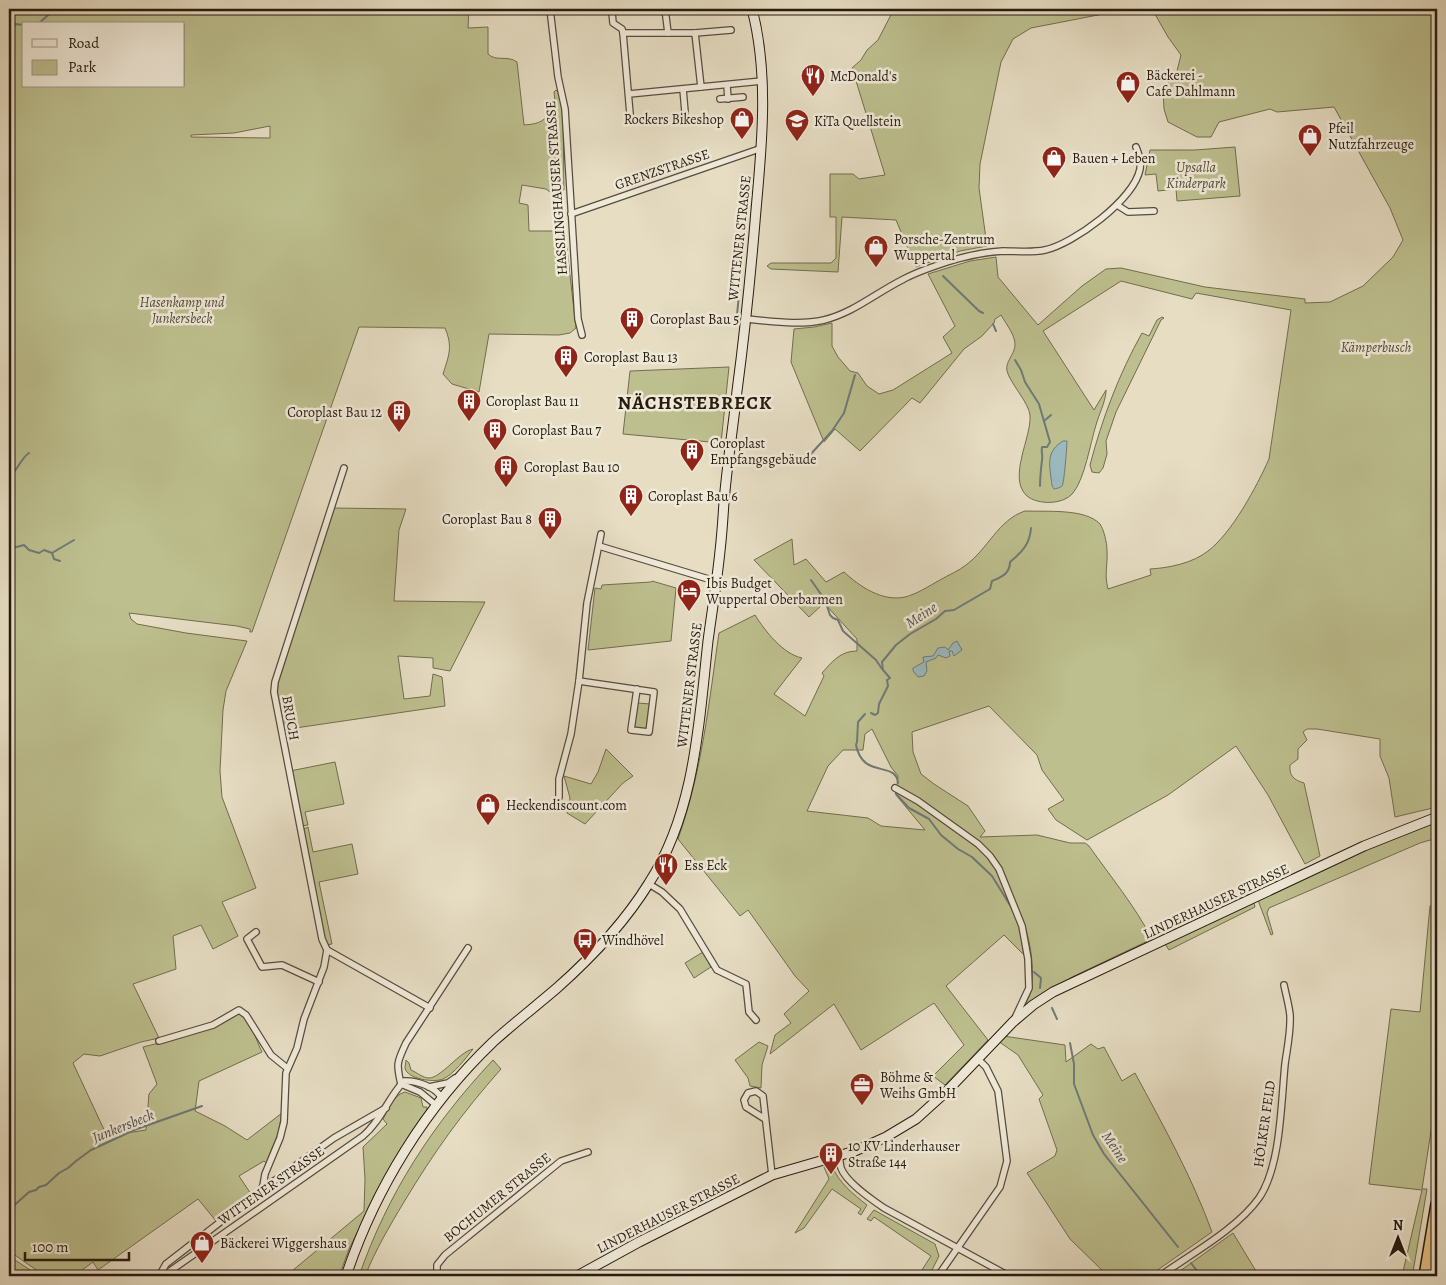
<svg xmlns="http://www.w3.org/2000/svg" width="1446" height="1285" viewBox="0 0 1446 1285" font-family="Alegreya,serif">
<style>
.green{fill:#bdbf8e;stroke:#726d4e;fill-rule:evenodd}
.water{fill:#9bb9be;stroke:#6d7a78}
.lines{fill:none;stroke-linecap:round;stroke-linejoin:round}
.stream{stroke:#6d7a78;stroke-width:2}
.minor-casing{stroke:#574c3c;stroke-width:8}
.secondary-casing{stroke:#271b0f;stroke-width:11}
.motorway-casing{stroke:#271b0f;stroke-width:14}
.minor{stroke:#efe9d8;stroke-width:5.5}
.secondary{stroke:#efe9d8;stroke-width:9}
.motorway{stroke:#e3be82;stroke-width:11}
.labels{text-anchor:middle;stroke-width:5;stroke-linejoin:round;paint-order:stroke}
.poi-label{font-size:14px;fill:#271b0f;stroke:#efe9d8;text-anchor:start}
.park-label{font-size:14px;font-style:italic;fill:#544c35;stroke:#efe9d8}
.street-label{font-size:14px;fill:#271b0f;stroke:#efe9d8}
.water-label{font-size:15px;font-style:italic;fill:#50524c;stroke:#efe9d8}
.district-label{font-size:19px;font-weight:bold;letter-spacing:1px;fill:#271b0f;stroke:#efe9d8}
</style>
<rect width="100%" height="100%" fill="#e6ddc3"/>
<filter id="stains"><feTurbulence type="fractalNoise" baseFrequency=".004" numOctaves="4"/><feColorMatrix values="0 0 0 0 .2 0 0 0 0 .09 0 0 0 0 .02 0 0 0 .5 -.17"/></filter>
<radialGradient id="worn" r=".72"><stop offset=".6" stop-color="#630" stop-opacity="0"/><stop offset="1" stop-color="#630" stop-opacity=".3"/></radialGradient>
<!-- green -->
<g class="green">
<path d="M9,9H469L468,28L488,27V54C496,62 508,55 517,62L524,125C542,124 543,120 556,109L554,92L556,90L559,93L563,115L564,190L550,192L546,189L522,185L519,203L528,205L529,231H565L576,328L570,333L559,335L489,334L479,392L452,384L443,374C449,355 453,347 445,328L359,327L252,632H250V629L237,626L129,613L131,619L137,624L186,633L247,641L226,691L223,710L220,771L222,797L256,888L222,902L238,936L213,949L201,925L173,936L176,969L133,984L159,1038L141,1042L100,1056L84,1054L73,1063L107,1136L146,1130L149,1094L157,1084L143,1047C180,1038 204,1031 238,1013C250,1018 256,1040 262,1052L199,1081L195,1111L225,1126L247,1140L282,1113L278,1134L266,1163L264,1161L239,1176L251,1194L216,1221L198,1199L98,1270L93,1262L74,1276H45L9,1251ZM24,24H184V86H24ZM270,126V138L191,137V135L234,133Z"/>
<path d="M894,9H1129L1031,28L1013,39L1001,62L980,164L979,188L987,246L960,251L916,267L896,220L842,217L838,272L771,269L767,266L771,263H831L836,258V217H830V174H853L859,179L885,175L852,68L861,60L867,50L878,40Z"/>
<path d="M1152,9H1437V807L1395,817L1389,778L1380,756V739L1317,729H1307L1303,732L1307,740L1298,749V759L1290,765C1289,776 1294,780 1304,783L1320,856L1305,864L1268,795L1236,746L1168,795L1087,840L1056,820L1048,809L1064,800L1042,770L1037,755L989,706L912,732L913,752L921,774L934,784L968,806L985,831L980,837L1037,835L1070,843H1085L1089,846C1110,876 1135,906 1152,939L1072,977L1020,1012C1025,1004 1031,996 1032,986C1034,964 1030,936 1021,916L1019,926L1024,955L1004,935L946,986L988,1040L945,1085L933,1076L964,1045L934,1003L861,1050L834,1004L770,1054L775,1035L791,1023L784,1014L809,991L795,976L748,910L740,916L678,839C702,772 709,702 719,633L755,615C765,631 783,654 802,658L774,694L805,716L824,676L822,673C832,662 840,651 857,651V639L824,603L809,617L754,560L792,539L794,565L806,559L826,582L844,572C859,586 882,602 905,597C917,594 929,586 940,580C948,575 959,571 966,565C988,549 998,520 1025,511C1045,512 1085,508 1100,524C1104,530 1107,543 1107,550C1108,565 1104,573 1108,589L1151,575L1150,569C1169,568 1193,563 1208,551C1232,533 1257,486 1269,459L1291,310L1196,293L1192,299L1121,281L1043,331L1094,410L1106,390V392C1105,403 1099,414 1096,425C1090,444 1085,478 1073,493C1063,505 1038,505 1027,496C1007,478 1032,437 1030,415C1029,403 1010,383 1007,371C1005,362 1014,355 1015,346C1016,336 1006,324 1001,315L995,319L994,323L982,336L964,349L920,403L912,398L860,451L835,429L824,442L791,362L794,329L814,327L832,323V346L838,357L850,371L858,373L867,386L879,394L893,390L952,353L943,337L955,326L928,274L970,261L996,257L998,277L1038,325L1082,286L1106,269L1121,268L1205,287L1305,299V303L1330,302L1363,286L1393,257L1403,240L1390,208L1334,107L1277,112L1270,109L1219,122L1211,137H1197L1168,122L1164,109L1163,88L1176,75L1181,55L1168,37ZM872,729L891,767L898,776L896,795L925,830L881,826L868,818L807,811L828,766L843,750H863L865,734Z"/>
<path d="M1235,147L1240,196L1177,201L1176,189L1158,191L1156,174L1145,175L1150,150H1195Z"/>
<path d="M1162,317L1164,318L1161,320L1116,412L1106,441L1107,454L1103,468L1099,473L1092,472L1090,465C1102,419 1119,374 1142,333L1149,336L1157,320Z"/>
<path d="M729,367L721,443L623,434L630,371Z"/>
<path d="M333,508L406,509L399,530L394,601L485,602L450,671L433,668V658L398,656L404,699L430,696L433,674L442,677L445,706L282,730L277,698L278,683Z"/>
<path d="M652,581L676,588L671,641L588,650L595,588L601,589L602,585L651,582Z"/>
<path d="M637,703L651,704L646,729H636L634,726Z"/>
<path d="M606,749L633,776L623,783L585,824L567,813L570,798L564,776L591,784L598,772Z"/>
<path d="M335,762L344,804L305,812L308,825L301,826L290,771Z"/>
<path d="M1437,822V838L1420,843L1269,908L1267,913L1273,934L1271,935L1258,900L1365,850Z"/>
<path d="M308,827L313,852L352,844L358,874L319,882L332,944L326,945L302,830Z"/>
<path d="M1254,903L1255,907L1169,950L1165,944Z"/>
<path d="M1437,903V1093L1422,1189H1427L1413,1272L1412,1276H1402L1422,1190L1369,1184L1391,1009L1420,1012L1430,906Z"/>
<path d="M703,952L711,967L694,978L685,963Z"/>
<path d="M1003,1036L1065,1045L1066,1062L1091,1044L1098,1049L1104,1047L1122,1081L1135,1073C1163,1125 1192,1177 1212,1232L1149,1276H1108L1070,1239L1027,1173L1055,1156L1057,1150L1039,1099L1043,1095L1018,1055L998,1041Z"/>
<path d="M759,1042L768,1046L762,1065L761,1088L750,1086L748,1078L735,1060Z"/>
<path d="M473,1049C466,1058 454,1074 443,1079C434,1083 407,1079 405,1068C405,1066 406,1062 406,1060L409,1063L411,1070C416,1072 423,1078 429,1078C441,1078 459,1052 473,1049Z"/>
<path d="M493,1060L501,1069C462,1113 434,1152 404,1202C389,1227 376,1249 365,1276H359C388,1193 432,1125 493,1060Z"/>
<path d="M405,1092L421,1098L423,1107H427L426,1113L384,1179L350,1247L339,1276H286L364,1211L365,1179L363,1147L387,1124L383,1119C389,1109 393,1095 405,1092Z"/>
<path d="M829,1165L832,1166C839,1183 853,1194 867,1205L861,1215L858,1213L861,1209L832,1189L804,1228L795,1233L829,1179L824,1167Z"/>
<path d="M874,1210L935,1244L939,1256L929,1276H918L931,1256L874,1217L871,1221L867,1219Z"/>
<path d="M1233,1233L1259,1276H1185L1180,1271Z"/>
<path d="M9,1256L39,1276H9Z"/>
</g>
<!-- water -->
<g class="water">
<path d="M1063,441H1067C1067,446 1064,485 1062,486C1062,487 1055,489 1054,489C1051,485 1052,483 1051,478C1049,462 1047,451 1063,441Z"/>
<path d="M957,641L962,650L954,656L952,651H949L950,656L946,658L938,655L936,658L926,662L927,671L924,676L918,677L913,671V668L924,662L923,657L933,656L938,648L945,647L948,650L953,643Z"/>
</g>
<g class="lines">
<!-- stream -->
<g class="stream">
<path d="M835,11V9"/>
<path d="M38,24L55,9"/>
<path d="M9,31L15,24L24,25"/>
<path d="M943,276L979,311L983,313"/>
<path d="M737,315L741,273"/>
<path d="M993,324L996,331"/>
<path d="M1015,360L1021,370L1025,382L1039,404L1050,442L1047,447H1042C1041,453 1043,455 1042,460C1041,469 1040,477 1040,486"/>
<path d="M1044,421L1051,415"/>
<path d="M809,456L832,431L844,413L855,375"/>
<path d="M9,477C18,470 21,458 29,453"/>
<path d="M9,549L24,545L29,550L39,553L44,550L52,553L74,540"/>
<path d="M52,553L54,559L60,561"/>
<path d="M811,580L825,600L830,615L833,618L838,620L843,631L876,660L882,669"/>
<path d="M9,700L10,699"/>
<path d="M871,713L875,715L878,713L879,704L888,686L887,680L890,678L883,670L882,662L896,645L910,634L936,619L945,611L954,610L990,589L992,581C1001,577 1010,574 1010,562C1022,552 1030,544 1031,528"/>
<path d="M865,714L858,722L857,742L856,745C863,780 896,760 898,783"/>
<path d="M896,792V794L909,808L929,819L941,835L958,849L972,857L992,876L1013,910"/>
<path d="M1034,972L1041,978L1040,988"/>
<path d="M1052,1008L1057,1019"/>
<path d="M1070,1043L1074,1064V1084L1093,1135L1104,1154L1178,1247"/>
<path d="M9,1210L29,1192L36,1190L39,1187L46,1185L59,1173L68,1168L76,1161L91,1150L134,1130L202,1106"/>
<path d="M1191,1263L1201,1276"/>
</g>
<defs>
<g id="minor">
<path d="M550,9L558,77L565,109L578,319L582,335"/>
<path d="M665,9L668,33"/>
<path d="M612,12L613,23L622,29L623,33L630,114"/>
<path d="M623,33H695L731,30"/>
<path d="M695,33L701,87"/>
<path d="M727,85L728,99"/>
<path d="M683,89L685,112"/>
<path d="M629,94L762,81"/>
<path d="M720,99L743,97"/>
<path d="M1117,205L1128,212L1154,211"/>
<path d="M571,214L762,148"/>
<path d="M745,319C771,321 798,326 824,320C853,313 876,293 902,280C916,272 932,267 947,262C966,256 984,252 1003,251C1017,251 1031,253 1045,250C1073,244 1134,200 1140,169C1141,162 1139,154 1136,147"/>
<path d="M599,546L715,581"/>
<path d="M579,681L654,692L649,732L631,730L637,689"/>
<path d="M895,788L918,801L978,844L990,856L999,869L1022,926L1028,959L1029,988L1015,1018"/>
<path d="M559,797V779L571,734L579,681L587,603L601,534"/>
<path d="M649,884L662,892L680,909L717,970L746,984L749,1012L756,1020"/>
<path d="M256,932L247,939L262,967L282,965L319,982"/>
<path d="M327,950L430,1008"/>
<path d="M159,1041L213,1025L239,1010L246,1015L271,1055L287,1068"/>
<path d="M401,1084C396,1064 397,1062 406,1043L468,948"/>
<path d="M401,1084L420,1092L437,1106"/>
<path d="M429,1087L448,1083L455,1078"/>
<path d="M765,1119L746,1107L744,1100L748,1093L756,1091L763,1096L772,1175"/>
<path d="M839,1156C840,1160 840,1164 841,1168C846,1182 871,1199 884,1208L1009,1276"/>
<path d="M263,1186L274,1181L334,1138L386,1108"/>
<path d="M159,1276L166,1264L259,1192L263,1186L265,1174L280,1138L284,1122L286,1073L297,1048L304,1019L324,967L327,950L322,939L274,692L275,682L344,468"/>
<path d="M163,1276L363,1136C381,1121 388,1098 404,1081C416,1080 435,1087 441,1097L440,1102"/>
<path d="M437,1276V1265L445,1255L561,1161L588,1152"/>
<path d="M938,1276L1000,1187L1007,1161L998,1091L986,1067L978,1059"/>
<path d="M1160,1276C1191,1254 1237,1229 1259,1198C1281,1166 1281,1103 1285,1064C1287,1049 1291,1031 1290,1015C1289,1005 1286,995 1284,985"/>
</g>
<g id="secondary">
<path d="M346,1276C375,1189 426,1106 493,1042C514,1023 536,1006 557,988C592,957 625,922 649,883C695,812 699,722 708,641C712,611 717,581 720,551C722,534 723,518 724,502C727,465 733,428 737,391C745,331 751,271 756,210C762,144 769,74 752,9"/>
<path d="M577,1276L639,1242L772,1175L855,1151L886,1137L916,1119L947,1091L1013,1022L1033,1005L1053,992L1364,846L1437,817"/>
</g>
<path id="motorway" d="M1425,1276L1437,1204"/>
</defs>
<!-- minor casing -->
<use href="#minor" class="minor-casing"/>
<!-- secondary casing -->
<use href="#secondary" class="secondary-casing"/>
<!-- motorway casing -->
<use href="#motorway" class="motorway-casing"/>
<!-- minor -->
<use href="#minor" class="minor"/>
<!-- secondary -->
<use href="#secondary" class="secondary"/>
<!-- motorway -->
<use href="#motorway" class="motorway"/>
</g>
<!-- icons -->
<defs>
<symbol id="restaurant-pin" viewBox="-11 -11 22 30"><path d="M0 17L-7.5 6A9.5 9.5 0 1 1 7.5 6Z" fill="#8f2418" stroke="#efe9d8"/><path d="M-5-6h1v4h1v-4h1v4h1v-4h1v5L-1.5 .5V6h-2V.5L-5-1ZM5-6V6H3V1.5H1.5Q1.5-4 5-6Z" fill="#fff"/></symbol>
<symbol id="shop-pin" viewBox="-11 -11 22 30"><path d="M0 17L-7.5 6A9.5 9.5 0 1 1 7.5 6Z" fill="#8f2418" stroke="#efe9d8"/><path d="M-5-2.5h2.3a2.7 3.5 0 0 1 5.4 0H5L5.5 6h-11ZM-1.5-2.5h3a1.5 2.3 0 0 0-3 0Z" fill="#fff"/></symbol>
<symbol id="school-pin" viewBox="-11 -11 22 30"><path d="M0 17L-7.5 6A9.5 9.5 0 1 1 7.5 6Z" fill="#8f2418" stroke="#efe9d8"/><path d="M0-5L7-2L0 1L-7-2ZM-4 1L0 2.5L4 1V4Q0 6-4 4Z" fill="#fff"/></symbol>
<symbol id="building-pin" viewBox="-11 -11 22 30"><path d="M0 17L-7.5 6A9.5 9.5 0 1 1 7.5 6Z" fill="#8f2418" stroke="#efe9d8"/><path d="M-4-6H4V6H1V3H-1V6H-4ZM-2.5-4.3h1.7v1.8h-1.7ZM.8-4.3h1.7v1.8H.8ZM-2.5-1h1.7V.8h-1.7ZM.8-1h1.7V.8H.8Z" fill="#fff"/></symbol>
<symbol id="hotel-pin" viewBox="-11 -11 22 30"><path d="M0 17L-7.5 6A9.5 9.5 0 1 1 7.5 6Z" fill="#8f2418" stroke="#efe9d8"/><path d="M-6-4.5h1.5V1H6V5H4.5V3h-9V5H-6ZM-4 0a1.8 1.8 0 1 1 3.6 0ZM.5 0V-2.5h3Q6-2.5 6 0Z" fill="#fff"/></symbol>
<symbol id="bus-pin" viewBox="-11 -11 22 30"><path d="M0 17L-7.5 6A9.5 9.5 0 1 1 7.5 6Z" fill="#8f2418" stroke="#efe9d8"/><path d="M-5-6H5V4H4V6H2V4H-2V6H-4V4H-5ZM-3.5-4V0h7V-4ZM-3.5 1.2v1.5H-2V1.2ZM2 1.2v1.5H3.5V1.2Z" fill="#fff"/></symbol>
<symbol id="office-pin" viewBox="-11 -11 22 30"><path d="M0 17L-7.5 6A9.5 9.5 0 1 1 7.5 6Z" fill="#8f2418" stroke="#efe9d8"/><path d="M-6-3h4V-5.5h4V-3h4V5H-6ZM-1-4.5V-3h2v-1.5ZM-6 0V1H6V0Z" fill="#fff"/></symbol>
</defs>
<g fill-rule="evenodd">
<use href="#restaurant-pin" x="799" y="62" width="28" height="38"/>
<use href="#shop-pin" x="1114" y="69" width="28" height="38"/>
<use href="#shop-pin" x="728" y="105" width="28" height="38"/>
<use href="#school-pin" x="783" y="107" width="28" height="38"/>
<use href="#shop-pin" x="1296" y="122" width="28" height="38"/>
<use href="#shop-pin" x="1040" y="144" width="28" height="38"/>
<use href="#shop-pin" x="862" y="233" width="28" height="38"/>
<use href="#building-pin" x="618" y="305" width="28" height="38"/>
<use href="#building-pin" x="552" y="343" width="28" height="38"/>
<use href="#building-pin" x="455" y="387" width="28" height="38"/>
<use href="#building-pin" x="385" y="398" width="28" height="38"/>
<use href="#building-pin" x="481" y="416" width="28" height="38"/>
<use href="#building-pin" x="678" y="437" width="28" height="38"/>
<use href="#building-pin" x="492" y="453" width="28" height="38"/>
<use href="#building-pin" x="617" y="482" width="28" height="38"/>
<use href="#building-pin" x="536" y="505" width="28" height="38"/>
<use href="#hotel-pin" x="675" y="577" width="28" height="38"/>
<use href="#shop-pin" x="474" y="791" width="28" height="38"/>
<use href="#restaurant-pin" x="652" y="851" width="28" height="38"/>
<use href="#bus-pin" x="571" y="926" width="28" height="38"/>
<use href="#office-pin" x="848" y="1071" width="28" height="38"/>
<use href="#building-pin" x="817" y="1140" width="28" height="38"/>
<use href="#shop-pin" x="188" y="1229" width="28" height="38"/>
</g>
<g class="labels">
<!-- poi labels -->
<g class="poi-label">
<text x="1146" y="80">Bäckerei -<tspan x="1146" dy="16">Cafe Dahlmann</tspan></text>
<text x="830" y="81">McDonald's</text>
<text x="724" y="124" text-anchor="end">Rockers Bikeshop</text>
<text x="814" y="126">KiTa Quellstein</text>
<text x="1328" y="133">Pfeil<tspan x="1328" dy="16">Nutzfahrzeuge</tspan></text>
<text x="1072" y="163">Bauen + Leben</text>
<text x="894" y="244">Porsche-Zentrum<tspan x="894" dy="16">Wuppertal</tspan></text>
<text x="650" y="324">Coroplast Bau 5</text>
<text x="584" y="362">Coroplast Bau 13</text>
<text x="486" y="406">Coroplast Bau 11</text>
<text x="382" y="417" text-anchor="end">Coroplast Bau 12</text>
<text x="512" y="435">Coroplast Bau 7</text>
<text x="710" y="448">Coroplast<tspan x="710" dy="16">Empfangsgebäude</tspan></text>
<text x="524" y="472">Coroplast Bau 10</text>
<text x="648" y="501">Coroplast Bau 6</text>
<text x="532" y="524" text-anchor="end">Coroplast Bau 8</text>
<text x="706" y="588">Ibis Budget<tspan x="706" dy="16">Wuppertal Oberbarmen</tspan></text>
<text x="506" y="810">Heckendiscount.com</text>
<text x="684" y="870">Ess Eck</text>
<text x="602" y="945">Windhövel</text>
<text x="880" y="1082">Böhme &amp;<tspan x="880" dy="16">Weihs GmbH</tspan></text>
<text x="848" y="1151">10 KV Linderhauser<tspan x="848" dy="16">Straße 144</tspan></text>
<text x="220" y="1248">Bäckerei Wiggershaus</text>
</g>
<!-- park labels -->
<g class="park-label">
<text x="1196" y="172">Upsalla<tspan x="1196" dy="16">Kinderpark</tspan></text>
<text x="182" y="307">Hasenkamp und<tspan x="182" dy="16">Junkersbeck</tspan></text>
<text x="1376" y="352">Kämperbusch</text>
</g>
<!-- street labels -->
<g class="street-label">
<text transform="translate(662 169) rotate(-19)" y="5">GRENZSTRASSE</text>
<text transform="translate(556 188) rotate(-94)" y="5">HASSLINGHAUSER STRASSE</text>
<text transform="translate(739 238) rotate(-84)" y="5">WITTENER STRASSE</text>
<text transform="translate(689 685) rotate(-83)" y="5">WITTENER STRASSE</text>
<text transform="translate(291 718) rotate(80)" y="5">BRUCH</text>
<text transform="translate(1216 901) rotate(-25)" y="5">LINDERHAUSER STRASSE</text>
<text transform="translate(1264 1124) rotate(-82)" y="5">HÖLKER FELD</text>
<text transform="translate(271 1185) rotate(-35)" y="5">WITTENER STRASSE</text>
<text transform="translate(497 1197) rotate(-39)" y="5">BOCHUMER STRASSE</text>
<text transform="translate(668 1213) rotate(-27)" y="5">LINDERHAUSER STRASSE</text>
</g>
<!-- water labels -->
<g class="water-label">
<text transform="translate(921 615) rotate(-33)" y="5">Meine</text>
<text transform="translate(123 1126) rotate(-22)" y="5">Junkersbeck</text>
<text transform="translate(1115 1147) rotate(56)" y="5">Meine</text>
</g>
<!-- district labels -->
<g class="district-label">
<text x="695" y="409">NÄCHSTEBRECK</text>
</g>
</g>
<!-- margin -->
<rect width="1446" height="1285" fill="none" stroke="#e6ddc3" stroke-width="30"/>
<rect x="10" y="10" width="1426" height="1265" fill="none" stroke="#271b0f" stroke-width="2.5"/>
<rect x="15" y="15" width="1416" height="1255" fill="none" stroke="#271b0f"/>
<!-- legend -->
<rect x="22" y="22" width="162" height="65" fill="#efe9d8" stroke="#9f9788"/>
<rect x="32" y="39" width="25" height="8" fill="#efe9d8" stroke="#9f9788"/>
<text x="68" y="48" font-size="15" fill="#271b0f">Road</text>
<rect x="32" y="60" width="25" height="15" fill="#bdbf8e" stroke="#9f9788"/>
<text x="68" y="72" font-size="15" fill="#271b0f">Park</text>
<!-- north arrow -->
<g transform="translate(1398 1238)" stroke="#efe9d8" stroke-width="4" paint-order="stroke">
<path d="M0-4L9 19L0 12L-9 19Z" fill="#271b0f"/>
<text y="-8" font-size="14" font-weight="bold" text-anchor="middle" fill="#271b0f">N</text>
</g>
<!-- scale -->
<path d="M25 1252v8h104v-8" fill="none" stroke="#271b0f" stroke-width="2.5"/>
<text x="32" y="1252" font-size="15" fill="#271b0f" stroke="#efe9d8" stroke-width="4" paint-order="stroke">100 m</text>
<rect width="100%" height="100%" filter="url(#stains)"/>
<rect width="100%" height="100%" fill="url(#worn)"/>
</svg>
